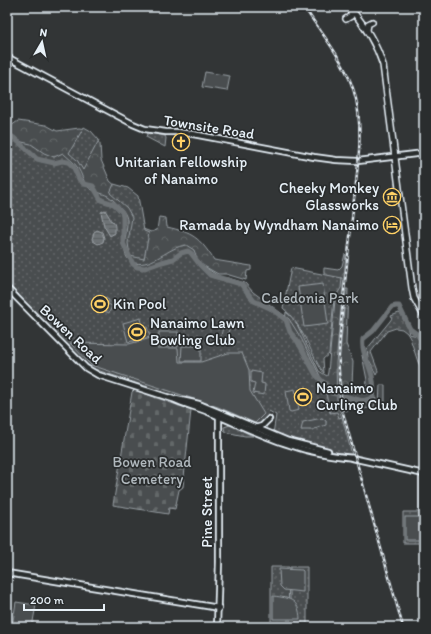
<svg xmlns="http://www.w3.org/2000/svg" width="431" height="634" viewBox="0 0 431 634" font-family="Itim,sans-serif">
<style>
.grass{fill:url(#grass-tufts);stroke:#989fa4}
.forest{fill:url(#forest-crowns);stroke:#989fa4}
.cemetery{fill:url(#cemetery-stones);stroke:#989fa4}
.park{fill:url(#park-dots);stroke:#989fa4}
.pitch{fill:#494d4f;stroke:#989fa4}
.water{fill:url(#water-rules);stroke:#9fa5aa}
.lines{fill:none;stroke-linecap:round;stroke-linejoin:round}
.river{stroke:#6e7376;stroke-width:5}
.secondary-casing{stroke:#e8f1f8;stroke-width:8}
.primary-casing{stroke:#e8f1f8;stroke-width:8}
.secondary{stroke:#2a2d2e;stroke-width:4.5}
.primary{stroke:#2a2d2e;stroke-width:5}
.rail-casing{stroke:#e8f1f8;stroke-width:2.5}
.rail{stroke:#2a2d2e;stroke-width:1;stroke-dasharray:3;stroke-linecap:butt}
.labels{text-anchor:middle;stroke-width:3.5;stroke-linejoin:round;paint-order:stroke}
.street-label{font-size:15px;fill:#e8f1f8;stroke:#2a2d2e}
.poi-label{font-size:15px;fill:#e8f1f8;stroke:#2a2d2e;text-anchor:start}
.park-label{font-size:15px;fill:#b0b8bd;stroke:#2a2d2e}
</style>
<defs>
<pattern id="grass-tufts" width="24" height="20" patternUnits="userSpaceOnUse"><rect width="24" height="20" fill="#494d4f"/><path d="M3 7l-1-3M5 7V3M7 7l1-3M15 17l-1-3M17 17v-4M19 17l1-3" fill="none" stroke="#636769"/></pattern>
<pattern id="forest-crowns" width="20" height="18" patternUnits="userSpaceOnUse"><rect width="20" height="18" fill="#494d4f"/><path d="M2 6a3 3 0 1 1 6 0M12 15a3 3 0 1 1 6 0" fill="none" stroke="#636769"/></pattern>
<pattern id="cemetery-stones" width="16" height="16" patternUnits="userSpaceOnUse"><rect width="16" height="16" fill="#494d4f"/><path d="M2 7V4a2 2 0 0 1 4 0v3zM10 15v-3a2 2 0 0 1 4 0v3z" fill="#636769"/></pattern>
<pattern id="park-dots" width="8" height="8" patternUnits="userSpaceOnUse"><rect width="8" height="8" fill="#494d4f"/><path d="M2 2h.1M6 6h.1" fill="none" stroke="#636769" stroke-width="1.8" stroke-linecap="round"/></pattern>
<pattern id="water-rules" width="6" height="5" patternUnits="userSpaceOnUse"><rect width="6" height="5" fill="#6e7376"/><path d="M0 2.5h6" fill="none" stroke="#5a5e60"/></pattern>
</defs>
<rect width="100%" height="100%" fill="#323536"/>
<filter id="ink" filterUnits="userSpaceOnUse"><feTurbulence type="fractalNoise" baseFrequency=".025" numOctaves="2"/><feDisplacementMap in="SourceGraphic" scale="8" xChannelSelector="R" yChannelSelector="G"/><feConvolveMatrix kernelMatrix="1 2 1 2 8 2 1 2 1" color-interpolation-filters="sRGB"/></filter>
<g filter="url(#ink)">
<!-- grass -->
<path class="grass" d="M380,385H385V404H379Z"/>
<!-- forest -->
<g class="forest">
<path d="M18,121L46,125L57,131L79,128L87,129L100,144L101,160L110,181L117,187L143,229L151,232L157,230L159,217L166,218L167,227C193,233 199,237 214,260L251,266V270L247,271L246,280L226,274H218L204,266L191,265L7,280V126H11Z"/>
<path d="M345,254L346,255L336,363L337,399L346,435L328,425L331,410L320,387L283,343L286,312L295,320L319,371L327,376L328,372L335,300L333,288C327,283 323,276 324,268L338,270L342,266Z"/>
<path d="M346,289H348L346,344L353,362L352,385L355,390H366L367,380L362,355C370,366 373,382 372,396C362,403 353,395 342,395L339,363Z"/>
<path d="M376,398L374,407L363,409L357,406L346,411L345,400C358,399 363,409 376,398Z"/>
</g>
<!-- cemetery -->
<path class="cemetery" d="M134,390L191,410L183,487L179,490L175,509L169,508L168,514L113,505L132,392Z"/>
<!-- park -->
<g class="park">
<path d="M84,127L91,131L99,140L83,170L77,160L69,153Z"/>
<path d="M149,133L165,136L166,138L165,147L146,137L147,134Z"/>
<path d="M7,135L13,137L22,142L31,144L44,153L54,157L63,153C68,158 74,162 78,168C82,174 83,182 88,187C94,192 102,193 108,196C114,200 124,210 126,216C131,228 115,258 135,263C153,267 168,247 186,245L194,250L198,261L203,266L220,277L228,278L245,283L253,292L289,319L301,338L324,384L330,413L337,412L339,418L342,417L352,455L294,444L273,434L276,415L269,411L265,430L241,418L88,367L7,285Z"/>
<path d="M114,184L128,188L138,196L144,231L149,233L144,259L130,256L128,243L132,217L127,208L110,193Z"/>
<path d="M291,268L342,278L341,288L334,299L329,354L323,359L324,373C315,362 311,348 304,336C299,326 292,316 283,308Z"/>
<path d="M399,313L402,315L403,319L407,326L409,334L418,336L420,340L418,344C428,348 424,364 424,373L418,362L410,338L407,333L402,329L396,328L387,331L371,352L378,371L376,375L372,367V365L368,359L367,349L390,321L392,318L391,316Z"/>
<path d="M230,425L253,436H245L225,432L224,427Z"/>
<path d="M419,477L424,478V543H403V512H419Z"/>
<path d="M271,567H289L288,623H271Z"/>
<path d="M290,567H307V624L290,623Z"/>
</g>
<!-- pitch -->
<g class="pitch">
<path d="M205,72L230,76L227,91L202,87Z"/>
<path d="M323,284L328,324L304,327L298,287Z"/>
<path d="M98,295L109,300L108,304L112,306L109,313L91,305L95,297H96Z"/>
<path d="M141,318L143,328L147,327L150,337L128,342L123,323Z"/>
<path d="M223,327L229,329L227,341L220,340Z"/>
<rect x="159" y="332" width="19" height="14"/>
<path d="M155,337L157,348H178L179,362H201L228,353H242L249,370L250,391L264,414L255,423L218,407L91,365L70,343L129,344Z"/>
<path d="M182,346H201V361H181Z"/>
<path d="M251,371L262,373L261,383L265,384L264,395L253,393L255,383L251,382Z"/>
<path d="M295,389L299,410L291,412L289,411L286,391Z"/>
<path d="M322,418L326,421V425L312,430H301L303,422Z"/>
<rect x="405" y="517" width="19" height="23"/>
<path d="M279,569L302,570L303,571V592L284,590L280,586Z"/>
<path d="M273,596C291,598 299,600 300,619H273Z"/>
<path d="M16,602L36,605L32,627H12Z"/>
</g>
<!-- water -->
<g class="water">
<path d="M105,210L110,218V220C116,222 115,228 115,233L110,236L104,226L101,212Z"/>
<path d="M97,230L102,232L104,238L103,242L98,244L93,241L92,239L94,232Z"/>
</g>
<g class="lines">
<!-- river -->
<path class="river" d="M7,134L14,138L24,147L37,159L54,163L62,161L68,162L73,166L79,179L84,184L93,186L101,200L114,204L122,212L123,216V243L133,264L137,267L145,268L162,262L173,259L181,253L188,251L191,253L200,265L210,275L241,284L254,301L272,309L286,320L290,332L298,342L316,375L328,387L332,393L363,401L373,398C374,390 374,383 372,376C369,363 361,352 363,339L373,331L392,307L396,306H399L410,329L417,334L424,344"/>
<defs>
<g id="secondary">
<path d="M7,57L133,124L145,129L166,132H177L193,134L314,157L336,160L358,161L424,153"/>
<path d="M7,288L86,368L98,375L173,399C186,405 200,408 213,414C240,425 266,438 293,446C313,453 334,456 354,458"/>
<path d="M176,399L199,404L288,441L328,451"/>
<path d="M255,428L262,426L269,419"/>
<path d="M352,458L424,474"/>
<path d="M7,573L219,608"/>
<path d="M217,627L219,562V416"/>
</g>
<g id="primary">
<path d="M349,7C364,24 376,43 383,65L412,288L414,298L424,316"/>
<path d="M346,19L351,16V10"/>
<path d="M367,30L368,24L372,22"/>
</g>
</defs>
<!-- secondary casing -->
<use href="#secondary" class="secondary-casing"/>
<!-- primary casing -->
<use href="#primary" class="primary-casing"/>
<!-- secondary -->
<use href="#secondary" class="secondary"/>
<!-- primary -->
<use href="#primary" class="primary"/>
<defs>
<path id="rail" d="M304,7C323,36 348,64 356,99C363,132 358,166 354,199C351,230 347,261 344,292C340,335 335,370 343,413L403,627"/>
</defs>
<!-- rail casing -->
<use href="#rail" class="rail-casing"/>
<!-- rail -->
<use href="#rail" class="rail"/>
</g>
</g>
<!-- icons -->
<defs>
<symbol id="church-ring" viewBox="-11 -11 22 22"><circle r="9.5" fill="#2a2d2e" stroke="#ffd166" stroke-width="1.5"/><path d="M-1.2-6h2.4v3.5h3.3v2.4h-3.3V6h-2.4V-.1h-3.3v-2.4h3.3Z" fill="#ffd166"/></symbol>
<symbol id="museum-ring" viewBox="-11 -11 22 22"><circle r="9.5" fill="#2a2d2e" stroke="#ffd166" stroke-width="1.5"/><path d="M0-6L6-3V-2H-6V-3ZM-5-1h2V3h-2ZM-1-1h2V3h-2ZM3-1h2V3H3ZM-6 4H6V6H-6Z" fill="#ffd166"/></symbol>
<symbol id="hotel-ring" viewBox="-11 -11 22 22"><circle r="9.5" fill="#2a2d2e" stroke="#ffd166" stroke-width="1.5"/><path d="M-6-4.5h1.5V1H6V5H4.5V3h-9V5H-6ZM-4 0a1.8 1.8 0 1 1 3.6 0ZM.5 0V-2.5h3Q6-2.5 6 0Z" fill="#ffd166"/></symbol>
<symbol id="stadium-ring" viewBox="-11 -11 22 22"><circle r="9.5" fill="#2a2d2e" stroke="#ffd166" stroke-width="1.5"/><path d="M0-5a6.5 5 0 1 0 0 10a6.5 5 0 1 0 0-10ZM-3.5-1.8h7v3.6h-7Z" fill="#ffd166"/></symbol>
</defs>
<g fill-rule="evenodd">
<use href="#church-ring" x="171" y="132" width="20" height="20"/>
<use href="#museum-ring" x="382" y="187" width="20" height="20"/>
<use href="#hotel-ring" x="382" y="215" width="20" height="20"/>
<use href="#stadium-ring" x="90" y="294" width="20" height="20"/>
<use href="#stadium-ring" x="127" y="322" width="20" height="20"/>
<use href="#stadium-ring" x="293" y="387" width="20" height="20"/>
</g>
<g class="labels">
<!-- street labels -->
<g class="street-label">
<text transform="translate(209 127) rotate(9)" y="5">Townsite Road</text>
<text transform="translate(71 334) rotate(43)" y="5">Bowen Road</text>
<text transform="translate(207 512) rotate(-90)" y="5">Pine Street</text>
</g>
<!-- poi labels -->
<g class="poi-label">
<text x="181" y="167" text-anchor="middle">Unitarian Fellowship<tspan x="181" dy="17">of Nanaimo</tspan></text>
<text x="379" y="193" text-anchor="end">Cheeky Monkey<tspan x="379" dy="17">Glassworks</tspan></text>
<text x="379" y="230" text-anchor="end">Ramada by Wyndham Nanaimo</text>
<text x="113" y="309">Kin Pool</text>
<text x="150" y="328">Nanaimo Lawn<tspan x="150" dy="17">Bowling Club</tspan></text>
<text x="316" y="393">Nanaimo<tspan x="316" dy="17">Curling Club</tspan></text>
</g>
<!-- park labels -->
<g class="park-label">
<text x="310" y="303">Caledonia Park</text>
<text x="152" y="467">Bowen Road<tspan x="152" dy="17">Cemetery</tspan></text>
</g>
</g>
<!-- margin -->
<rect width="431" height="634" fill="none" stroke="#2a2d2e" stroke-width="24"/>
<rect x="12" y="12" width="407" height="610" fill="none" stroke="#e8f1f8" stroke-width="1.5" filter="url(#ink)"/>
<!-- north arrow -->
<g transform="translate(42 42) rotate(9)" stroke="#2a2d2e" stroke-width="3" paint-order="stroke">
<path d="M0-3L7 15L0 10L-7 15Z" fill="#e8f1f8"/>
<text y="-6" font-size="11" font-weight="bold" text-anchor="middle" fill="#e8f1f8">N</text>
</g>
<!-- scale -->
<path d="M24 604v6h80v-6" fill="none" stroke="#e8f1f8" stroke-width="2"/>
<text x="30" y="604" font-size="12" fill="#e8f1f8" stroke="#2a2d2e" stroke-width="3" paint-order="stroke">200 m</text>
</svg>
